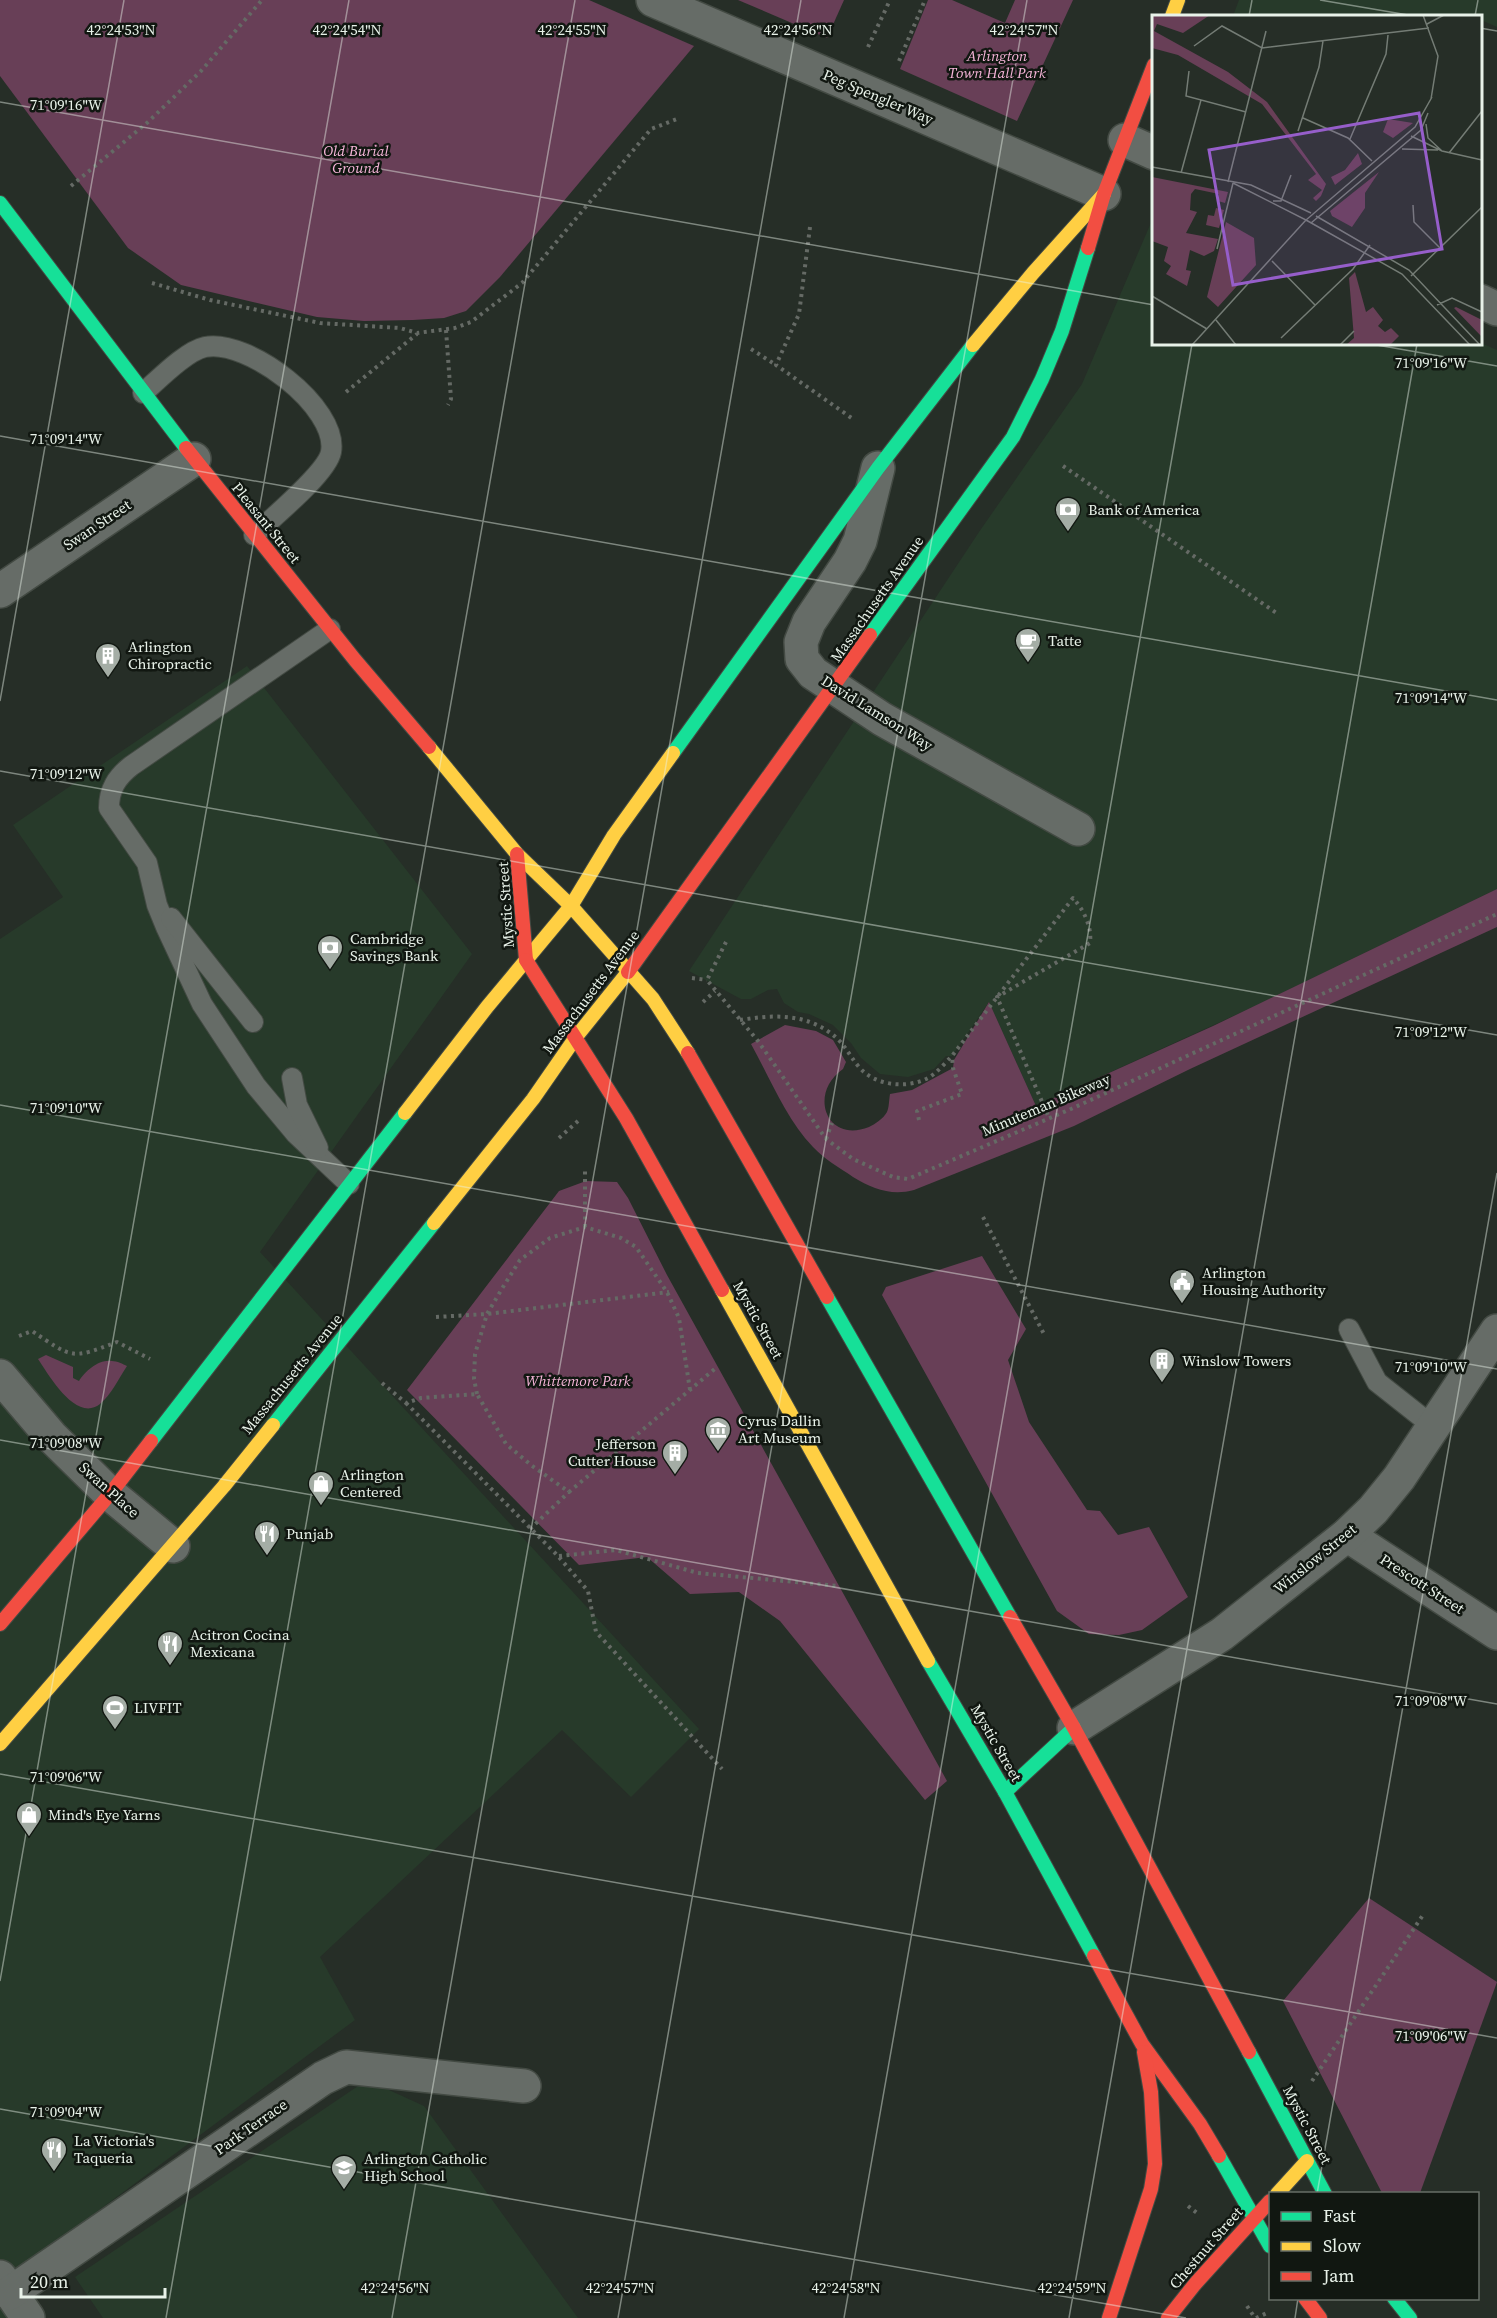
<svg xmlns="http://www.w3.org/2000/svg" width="1497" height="2318" viewBox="0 0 1497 2318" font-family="'Source Serif 4',serif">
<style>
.built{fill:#273a2a}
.green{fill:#683f57}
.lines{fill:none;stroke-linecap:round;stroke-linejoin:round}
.lane-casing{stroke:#434a43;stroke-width:22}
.street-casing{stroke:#434a43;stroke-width:36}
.fast-casing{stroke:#434a43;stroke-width:16}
.slow-casing{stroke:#434a43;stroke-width:16}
.jam-casing{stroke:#434a43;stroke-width:16}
.path{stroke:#656a65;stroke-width:4;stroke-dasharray:3 4.5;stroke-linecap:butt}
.lane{stroke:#666c67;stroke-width:20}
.street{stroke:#666c67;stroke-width:33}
.fast{stroke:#16e098;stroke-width:14}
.slow{stroke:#ffcf43;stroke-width:14}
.jam{stroke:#f24e42;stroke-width:14}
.ticks{fill:none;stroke:#e8f2e9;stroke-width:1.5;stroke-opacity:0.45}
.labels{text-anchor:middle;stroke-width:5;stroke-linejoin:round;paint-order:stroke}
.park-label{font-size:15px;font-style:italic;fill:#f5b4d8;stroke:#111711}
.street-label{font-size:15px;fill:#e8f2e9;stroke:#111711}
.poi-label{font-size:15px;fill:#e8f2e9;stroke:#111711;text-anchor:start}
.inset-road{fill:none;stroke:#747c75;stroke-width:1.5}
.view{fill:#965eca;fill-opacity:0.15;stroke:#965eca;stroke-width:3}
.inset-edge{fill:none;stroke:#e8f2e9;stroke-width:3}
.ticks-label{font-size:15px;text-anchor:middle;fill:#e8f2e9;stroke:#111711;stroke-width:5;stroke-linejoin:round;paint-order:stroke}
</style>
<rect width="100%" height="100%" fill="#262e27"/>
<!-- built -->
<g class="built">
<path d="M1239,0H1497V27L1481,20L1480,16L1465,14L1463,16H1233Z"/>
<path d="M1153,218L1154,344L1481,343L1497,350V889L1253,1007L1036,1106L989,1002L952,1056H946L934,1069L908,1077L880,1074L861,1058L851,1043L833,1025L809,1014L798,1012L784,1003L777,989L768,990L751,999H741L689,971L979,532L1082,384Z"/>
<path d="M247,666L472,954L260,1252L699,1729L631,1797L562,1730L320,1957L355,2020L13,2274L41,2318H0V939L63,897L13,825Z"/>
<path d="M367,2080L424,2106L578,2318H103L75,2277Z"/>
</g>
<!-- green -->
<g class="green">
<path d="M0,0H589L694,46L500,277L466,311L444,318L413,320L364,321L317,317L181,285L128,248L0,76Z"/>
<path d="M738,0H844L827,38Z"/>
<path d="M928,0H952L1005,23L1015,0H1073L1017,121L900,69Z"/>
<path d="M1497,889V927L1190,1069L1074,1126L914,1190C891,1196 873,1189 853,1177C840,1168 824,1159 813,1147C786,1119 770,1078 751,1044L785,1025L816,1031L833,1040L846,1062L843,1069C808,1093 826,1144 869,1127C875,1124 883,1119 887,1112C889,1108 889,1100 890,1094L912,1090L953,1068L954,1060L989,1002L1036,1106L1213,1026Z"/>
<path d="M586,1181L617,1182L628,1198L667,1275L947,1781L925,1800L780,1621L739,1592L690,1594L647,1557L579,1565L407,1390L559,1191Z"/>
<path d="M982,1256L1026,1329L1008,1360L1029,1422L1087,1510L1100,1511L1118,1535L1149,1527L1188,1597L1142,1630L1119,1635L1089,1634L1057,1611L882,1295L886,1287Z"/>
<path d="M46,1355L73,1367V1378L79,1381C85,1371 99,1359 112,1361C117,1361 123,1364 127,1366C119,1378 111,1395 100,1404C76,1423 49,1375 38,1359Z"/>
<path d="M1369,1898L1497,1982L1420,2193H1382L1283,2001Z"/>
</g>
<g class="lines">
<defs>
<g id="lane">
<path d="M143,393C158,380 186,351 205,347C247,338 339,407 331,452C327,473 272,518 254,535"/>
<path d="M330,629L131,766C117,777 109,789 109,808L147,863L157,905L166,927L202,1004L256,1086L296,1134L349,1184"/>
<path d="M171,918L253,1022"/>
<path d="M292,1078L297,1105L318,1148"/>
<path d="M1349,1329L1377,1382L1434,1427"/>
</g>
<g id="street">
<path d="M653,0L1104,194"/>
<path d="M1125,140L1154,153"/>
<path d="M1480,301L1497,309"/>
<path d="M878,468L860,541L850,561L809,622L801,642L802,659L813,673L882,719L1078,829"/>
<path d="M0,591L194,459"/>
<path d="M0,1376L51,1436L110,1494L173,1546"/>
<path d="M1347,1535L1497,1633"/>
<path d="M1074,1728L1222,1634L1347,1535L1373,1510L1399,1478L1497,1331"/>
<path d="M0,2277L28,2318"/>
<path d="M10,2293L323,2078L346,2067L524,2086"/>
</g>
<g id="fast">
<path d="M0,203L186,448"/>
<path d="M870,635L1013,437L1042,379L1062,331L1088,248"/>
<path d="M673,753L878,468L973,345"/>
<path d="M827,1297L1010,1617"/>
<path d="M273,1425L434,1223"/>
<path d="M151,1441L405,1113"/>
<path d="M928,1661L1005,1792L1094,1956"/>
<path d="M1005,1792L1074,1728"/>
<path d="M1249,2052L1325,2194"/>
<path d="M1219,2156L1270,2246"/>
<path d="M1394,2298L1410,2318"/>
</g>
<g id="slow">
<path d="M1172,16L1178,0"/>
<path d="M973,345L1033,273L1104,194"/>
<path d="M429,747L517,854L571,906L614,835L673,753"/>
<path d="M405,1113L487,1007L571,906L653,999L688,1053"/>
<path d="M434,1223L533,1099L576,1037L628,972"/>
<path d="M722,1290L928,1661"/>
<path d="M0,1744L224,1486L273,1425"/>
<path d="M1277,2194L1307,2161"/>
</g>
<g id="jam">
<path d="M1088,248L1104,194L1154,65"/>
<path d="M186,448L355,660L429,747"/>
<path d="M517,854L526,960"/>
<path d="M526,960L626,1118L722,1290"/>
<path d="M628,972L870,635"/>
<path d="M688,1053L827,1297"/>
<path d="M1010,1617L1074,1728L1249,2052"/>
<path d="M0,1624L110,1494L151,1441"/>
<path d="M1094,1956L1142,2044L1200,2124L1219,2156"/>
<path d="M1305,2298L1320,2318"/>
<path d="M1109,2318L1151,2189L1155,2164L1151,2092L1144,2052"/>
<path d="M1168,2318L1195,2284L1270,2201"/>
</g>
</defs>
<!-- lane casing -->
<use href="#lane" class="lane-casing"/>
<!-- street casing -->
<use href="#street" class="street-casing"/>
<!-- fast casing -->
<use href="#fast" class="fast-casing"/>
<!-- slow casing -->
<use href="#slow" class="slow-casing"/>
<!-- jam casing -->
<use href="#jam" class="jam-casing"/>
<!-- path -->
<g class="path">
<path d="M868,47L890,0"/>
<path d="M899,61L925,0"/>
<path d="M71,186L148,122L201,71L262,0"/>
<path d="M810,227L799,314L776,365L853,419"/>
<path d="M152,283L210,300L320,323L400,328L417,333L455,328L471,322L522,283L651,129L677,119"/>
<path d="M446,330L451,399L448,405"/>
<path d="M751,349L776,365"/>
<path d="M346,392L417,334"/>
<path d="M1063,466L1278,614"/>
<path d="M726,942L707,980L758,1041L826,1139L853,1159L893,1177L908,1179L1071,1109L1497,914"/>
<path d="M692,978L707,980"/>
<path d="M703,1002L715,991"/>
<path d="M740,1020C771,1015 802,1013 829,1032C845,1043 848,1054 859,1067C875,1086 907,1089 928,1078C937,1073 945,1063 952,1056L1073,898C1084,910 1092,927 1090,943L997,997L1049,1118"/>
<path d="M919,1120L917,1111L962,1094L953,1068L952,1057"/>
<path d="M559,1138L578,1121"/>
<path d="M826,1139L832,1123"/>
<path d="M983,1217L1045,1336"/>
<path d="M585,1227V1171"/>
<path d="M436,1317L487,1314L669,1292"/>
<path d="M19,1336L32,1331C73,1358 70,1360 117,1342L150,1359"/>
<path d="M382,1383L406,1403L421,1398L477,1394L506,1444L531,1465L569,1492L717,1367"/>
<path d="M477,1394L474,1379L475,1354L487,1314L503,1287L520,1260L550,1238L585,1227L621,1238L636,1247L667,1292L679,1318L690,1390"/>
<path d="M406,1403L558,1556L588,1591L596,1632L722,1769"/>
<path d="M530,1529L569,1492"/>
<path d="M559,1556L616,1550L698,1573L838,1586"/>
<path d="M1312,2081L1423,1915"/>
<path d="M1188,2206L1197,2213"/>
<path d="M1247,2306L1255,2318"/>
<path d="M1256,2318L1267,2313"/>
</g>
<!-- lane -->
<use href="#lane" class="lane"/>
<!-- street -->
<use href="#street" class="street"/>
<!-- fast -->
<use href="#fast" class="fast"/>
<!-- slow -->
<use href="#slow" class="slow"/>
<!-- jam -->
<use href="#jam" class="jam"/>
</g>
<!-- ticks -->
<path class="ticks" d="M1320,0L1414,16M1249,16L1252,0M1475,16L1478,0M1480,28L1497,31M0,102L1154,305M1371,344L1497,366M0,436L1497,700M0,701L124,0M0,771L1497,1035M0,1105L1497,1369M0,1440L1497,1704M0,1774L1497,2038M0,1981L349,0M0,2109L1186,2318M1317,2194L1497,1173M166,2318L575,0M392,2318L801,0M618,2318L1027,0M844,2318L1192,344M1069,2318L1417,344M1295,2318L1298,2298"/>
<!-- icons -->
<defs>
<symbol id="bank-pin" viewBox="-11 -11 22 30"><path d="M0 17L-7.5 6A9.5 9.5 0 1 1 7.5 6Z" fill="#a4ada5" stroke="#111711"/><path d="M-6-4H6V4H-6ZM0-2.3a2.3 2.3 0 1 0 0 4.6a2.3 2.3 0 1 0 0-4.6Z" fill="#fff"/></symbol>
<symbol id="cafe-pin" viewBox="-11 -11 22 30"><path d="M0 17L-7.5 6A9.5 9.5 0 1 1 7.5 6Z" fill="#a4ada5" stroke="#111711"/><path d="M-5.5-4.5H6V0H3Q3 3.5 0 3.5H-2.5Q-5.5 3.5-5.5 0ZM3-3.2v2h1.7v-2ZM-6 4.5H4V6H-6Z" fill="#fff"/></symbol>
<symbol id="building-pin" viewBox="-11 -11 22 30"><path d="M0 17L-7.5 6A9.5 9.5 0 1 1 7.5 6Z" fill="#a4ada5" stroke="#111711"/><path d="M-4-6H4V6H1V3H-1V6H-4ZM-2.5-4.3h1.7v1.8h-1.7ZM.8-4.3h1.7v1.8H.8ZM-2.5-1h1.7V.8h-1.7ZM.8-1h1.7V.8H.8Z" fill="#fff"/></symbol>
<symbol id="civic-pin" viewBox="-11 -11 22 30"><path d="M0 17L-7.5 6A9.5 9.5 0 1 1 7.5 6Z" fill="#a4ada5" stroke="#111711"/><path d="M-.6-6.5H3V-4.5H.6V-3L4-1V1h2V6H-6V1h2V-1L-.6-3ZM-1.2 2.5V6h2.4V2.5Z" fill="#fff"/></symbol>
<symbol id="museum-pin" viewBox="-11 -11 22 30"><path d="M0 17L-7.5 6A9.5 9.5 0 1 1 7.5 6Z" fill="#a4ada5" stroke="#111711"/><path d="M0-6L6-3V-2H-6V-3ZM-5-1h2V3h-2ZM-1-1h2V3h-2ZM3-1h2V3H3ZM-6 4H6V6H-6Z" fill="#fff"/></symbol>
<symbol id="shop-pin" viewBox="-11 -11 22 30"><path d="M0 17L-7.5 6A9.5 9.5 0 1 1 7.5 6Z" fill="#a4ada5" stroke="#111711"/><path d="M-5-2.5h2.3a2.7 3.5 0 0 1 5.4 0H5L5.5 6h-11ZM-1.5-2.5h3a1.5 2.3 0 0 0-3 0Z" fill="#fff"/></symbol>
<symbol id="restaurant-pin" viewBox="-11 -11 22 30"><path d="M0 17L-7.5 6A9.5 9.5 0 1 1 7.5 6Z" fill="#a4ada5" stroke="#111711"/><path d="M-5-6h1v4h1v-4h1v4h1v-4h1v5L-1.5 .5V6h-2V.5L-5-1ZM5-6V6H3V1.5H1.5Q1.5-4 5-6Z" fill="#fff"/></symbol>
<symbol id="stadium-pin" viewBox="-11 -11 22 30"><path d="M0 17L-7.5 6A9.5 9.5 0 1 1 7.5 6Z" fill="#a4ada5" stroke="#111711"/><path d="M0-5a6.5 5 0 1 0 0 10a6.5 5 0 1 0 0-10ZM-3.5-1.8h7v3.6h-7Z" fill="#fff"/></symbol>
<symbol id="school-pin" viewBox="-11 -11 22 30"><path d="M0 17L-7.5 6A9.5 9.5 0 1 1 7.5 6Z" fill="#a4ada5" stroke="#111711"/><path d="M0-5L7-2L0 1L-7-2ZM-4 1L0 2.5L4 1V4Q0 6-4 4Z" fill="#fff"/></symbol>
</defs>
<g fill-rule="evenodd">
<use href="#bank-pin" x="1053" y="495" width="30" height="40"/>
<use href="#cafe-pin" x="1013" y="626" width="30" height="40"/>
<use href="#building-pin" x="93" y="641" width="30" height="40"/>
<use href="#bank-pin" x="315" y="933" width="30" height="40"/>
<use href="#civic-pin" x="1167" y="1267" width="30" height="40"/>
<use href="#building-pin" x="1147" y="1346" width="30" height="40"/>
<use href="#museum-pin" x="703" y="1415" width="30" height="40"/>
<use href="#building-pin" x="660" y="1438" width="30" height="40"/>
<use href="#shop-pin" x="306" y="1469" width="30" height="40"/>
<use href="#restaurant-pin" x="252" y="1519" width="30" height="40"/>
<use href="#restaurant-pin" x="155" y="1629" width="30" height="40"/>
<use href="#stadium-pin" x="100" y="1693" width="30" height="40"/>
<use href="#shop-pin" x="14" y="1800" width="30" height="40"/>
<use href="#restaurant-pin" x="39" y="2135" width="30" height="40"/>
<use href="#school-pin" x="329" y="2153" width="30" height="40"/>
</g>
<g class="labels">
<!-- park labels -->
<g class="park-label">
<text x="997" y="61">Arlington<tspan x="997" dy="17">Town Hall Park</tspan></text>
<text x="356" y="156">Old Burial<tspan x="356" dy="17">Ground</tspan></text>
<text x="578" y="1386">Whittemore Park</text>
</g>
<!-- street labels -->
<g class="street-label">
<text transform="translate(878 97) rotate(23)" y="5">Peg Spengler Way</text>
<text transform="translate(266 523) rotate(51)" y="5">Pleasant Street</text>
<text transform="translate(97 525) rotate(-34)" y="5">Swan Street</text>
<text transform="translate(877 599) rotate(-55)" y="5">Massachusetts Avenue</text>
<text transform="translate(877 713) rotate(32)" y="5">David Lamson Way</text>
<text transform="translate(506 905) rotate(-94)" y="5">Mystic Street</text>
<text transform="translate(591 992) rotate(-53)" y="5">Massachusetts Avenue</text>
<text transform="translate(1046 1105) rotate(-23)" y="5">Minuteman Bikeway</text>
<text transform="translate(758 1320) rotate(61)" y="5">Mystic Street</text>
<text transform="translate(292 1374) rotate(-51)" y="5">Massachusetts Avenue</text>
<text transform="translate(109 1490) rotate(42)" y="5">Swan Place</text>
<text transform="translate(1315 1559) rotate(-39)" y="5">Winslow Street</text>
<text transform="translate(1422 1584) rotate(33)" y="5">Prescott Street</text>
<text transform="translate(996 1743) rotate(60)" y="5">Mystic Street</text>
<text transform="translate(1307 2125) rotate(62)" y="5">Mystic Street</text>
<text transform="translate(251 2127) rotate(-35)" y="5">Park Terrace</text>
<text transform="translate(1206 2248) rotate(-49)" y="5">Chestnut Street</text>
</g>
<!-- poi labels -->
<g class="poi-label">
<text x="1088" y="515">Bank of America</text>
<text x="1048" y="646">Tatte</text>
<text x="128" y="652">Arlington<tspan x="128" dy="17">Chiropractic</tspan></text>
<text x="350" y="944">Cambridge<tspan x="350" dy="17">Savings Bank</tspan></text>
<text x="1202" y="1278">Arlington<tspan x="1202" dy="17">Housing Authority</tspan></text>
<text x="1182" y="1366">Winslow Towers</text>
<text x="738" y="1426">Cyrus Dallin<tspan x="738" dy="17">Art Museum</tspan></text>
<text x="656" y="1449" text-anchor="end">Jefferson<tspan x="656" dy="17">Cutter House</tspan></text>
<text x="340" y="1480">Arlington<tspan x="340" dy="17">Centered</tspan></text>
<text x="286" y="1539">Punjab</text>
<text x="190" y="1640">Acitron Cocina<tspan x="190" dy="17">Mexicana</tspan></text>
<text x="134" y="1713">LIVFIT</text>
<text x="48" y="1820">Mind's Eye Yarns</text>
<text x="74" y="2146">La Victoria's<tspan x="74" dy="17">Taqueria</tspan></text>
<text x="364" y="2164">Arlington Catholic<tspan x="364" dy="17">High School</tspan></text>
</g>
</g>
<!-- overview -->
<g transform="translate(1152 15)">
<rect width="330" height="330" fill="#262e27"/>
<path d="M0,0H58L31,18L5,9L2,16L76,57L115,87L174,169L169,181L164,186L161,183L170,175L156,165L164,159L110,89L26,40L0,33ZM236,104L261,108L241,123L231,117ZM206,138L210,149L183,170L179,162L193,155ZM227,157L213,178V193L200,212L180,201L178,196ZM0,162L76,177L73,188L66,186L67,179L43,174L39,179L38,195L45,197L34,218L66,224L62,236L52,241L38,235L34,255L39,256L35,271L14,259L19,251L12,246L16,232L0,226ZM64,193L72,195L67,213L54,210L56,200L62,201ZM74,207L102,223L104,250L66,292L55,282ZM203,257L214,297L221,292L231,305L226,311L233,317L239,313L247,321L238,330H194L202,323L197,263ZM304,292L330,305V322L302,293Z" fill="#683f57"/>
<path class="inset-road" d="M271,0L286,41L279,84M275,9L292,0M42,31L70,11L110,33L277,13M37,56L34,81L94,97M280,82L263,112L154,205L250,259L318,330M151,103L196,123L220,146M274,109L276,123L290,136M146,116L167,52L171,26M259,121L290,136L330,145M198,124L234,39L236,20M250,134L286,135M297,138L330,96M0,152L99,170L159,198M29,158L49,85M76,167L114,16M121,186H129L139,160M261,190L262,207L288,233M164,201L257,255L328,330M159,208L269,115L276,98M65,234L81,168M120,246L163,290M259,261L330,192M0,281L55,314M285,290L300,283L330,297M64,305L84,330M129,323L201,254L218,230M40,330L154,205L81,168M188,330L202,316"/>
<path class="view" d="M267,98L290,234L81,270L57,135Z"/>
<rect width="330" height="330" class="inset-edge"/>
</g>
<g class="ticks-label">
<text x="121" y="35">42°24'53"N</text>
<text x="572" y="35">42°24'55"N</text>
<text x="798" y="35">42°24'56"N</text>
<text x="1024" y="35">42°24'57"N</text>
<text x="347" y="35">42°24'54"N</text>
<text x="66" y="110">71°09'16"W</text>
<text x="1431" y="368">71°09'16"W</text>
<text x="66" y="444">71°09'14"W</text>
<text x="1431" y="703">71°09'14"W</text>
<text x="66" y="779">71°09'12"W</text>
<text x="1431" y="1037">71°09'12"W</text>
<text x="66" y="1113">71°09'10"W</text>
<text x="1431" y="1372">71°09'10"W</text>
<text x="66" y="1448">71°09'08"W</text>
<text x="1431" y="1706">71°09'08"W</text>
<text x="66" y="1782">71°09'06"W</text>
<text x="1431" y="2041">71°09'06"W</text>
<text x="66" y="2117">71°09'04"W</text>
<text x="395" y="2293">42°24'56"N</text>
<text x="620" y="2293">42°24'57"N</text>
<text x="846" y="2293">42°24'58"N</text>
<text x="1072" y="2293">42°24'59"N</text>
</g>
<!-- legend -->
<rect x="1269" y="2192" width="210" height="108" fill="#111711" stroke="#676f67" stroke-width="1.5"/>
<rect x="1281" y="2212" width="30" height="9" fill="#16e098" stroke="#676f67" stroke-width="1.5"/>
<text x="1323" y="2222" font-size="18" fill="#e8f2e9">Fast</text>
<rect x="1281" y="2242" width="30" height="9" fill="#ffcf43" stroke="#676f67" stroke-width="1.5"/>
<text x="1323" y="2252" font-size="18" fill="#e8f2e9">Slow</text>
<rect x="1281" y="2272" width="30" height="9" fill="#f24e42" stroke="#676f67" stroke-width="1.5"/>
<text x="1323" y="2282" font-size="18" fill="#e8f2e9">Jam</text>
<!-- scale -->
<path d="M21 2288v9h144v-9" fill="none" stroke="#e8f2e9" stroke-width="3"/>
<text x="30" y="2288" font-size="18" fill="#e8f2e9" stroke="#111711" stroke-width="4.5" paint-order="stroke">20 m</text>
</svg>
